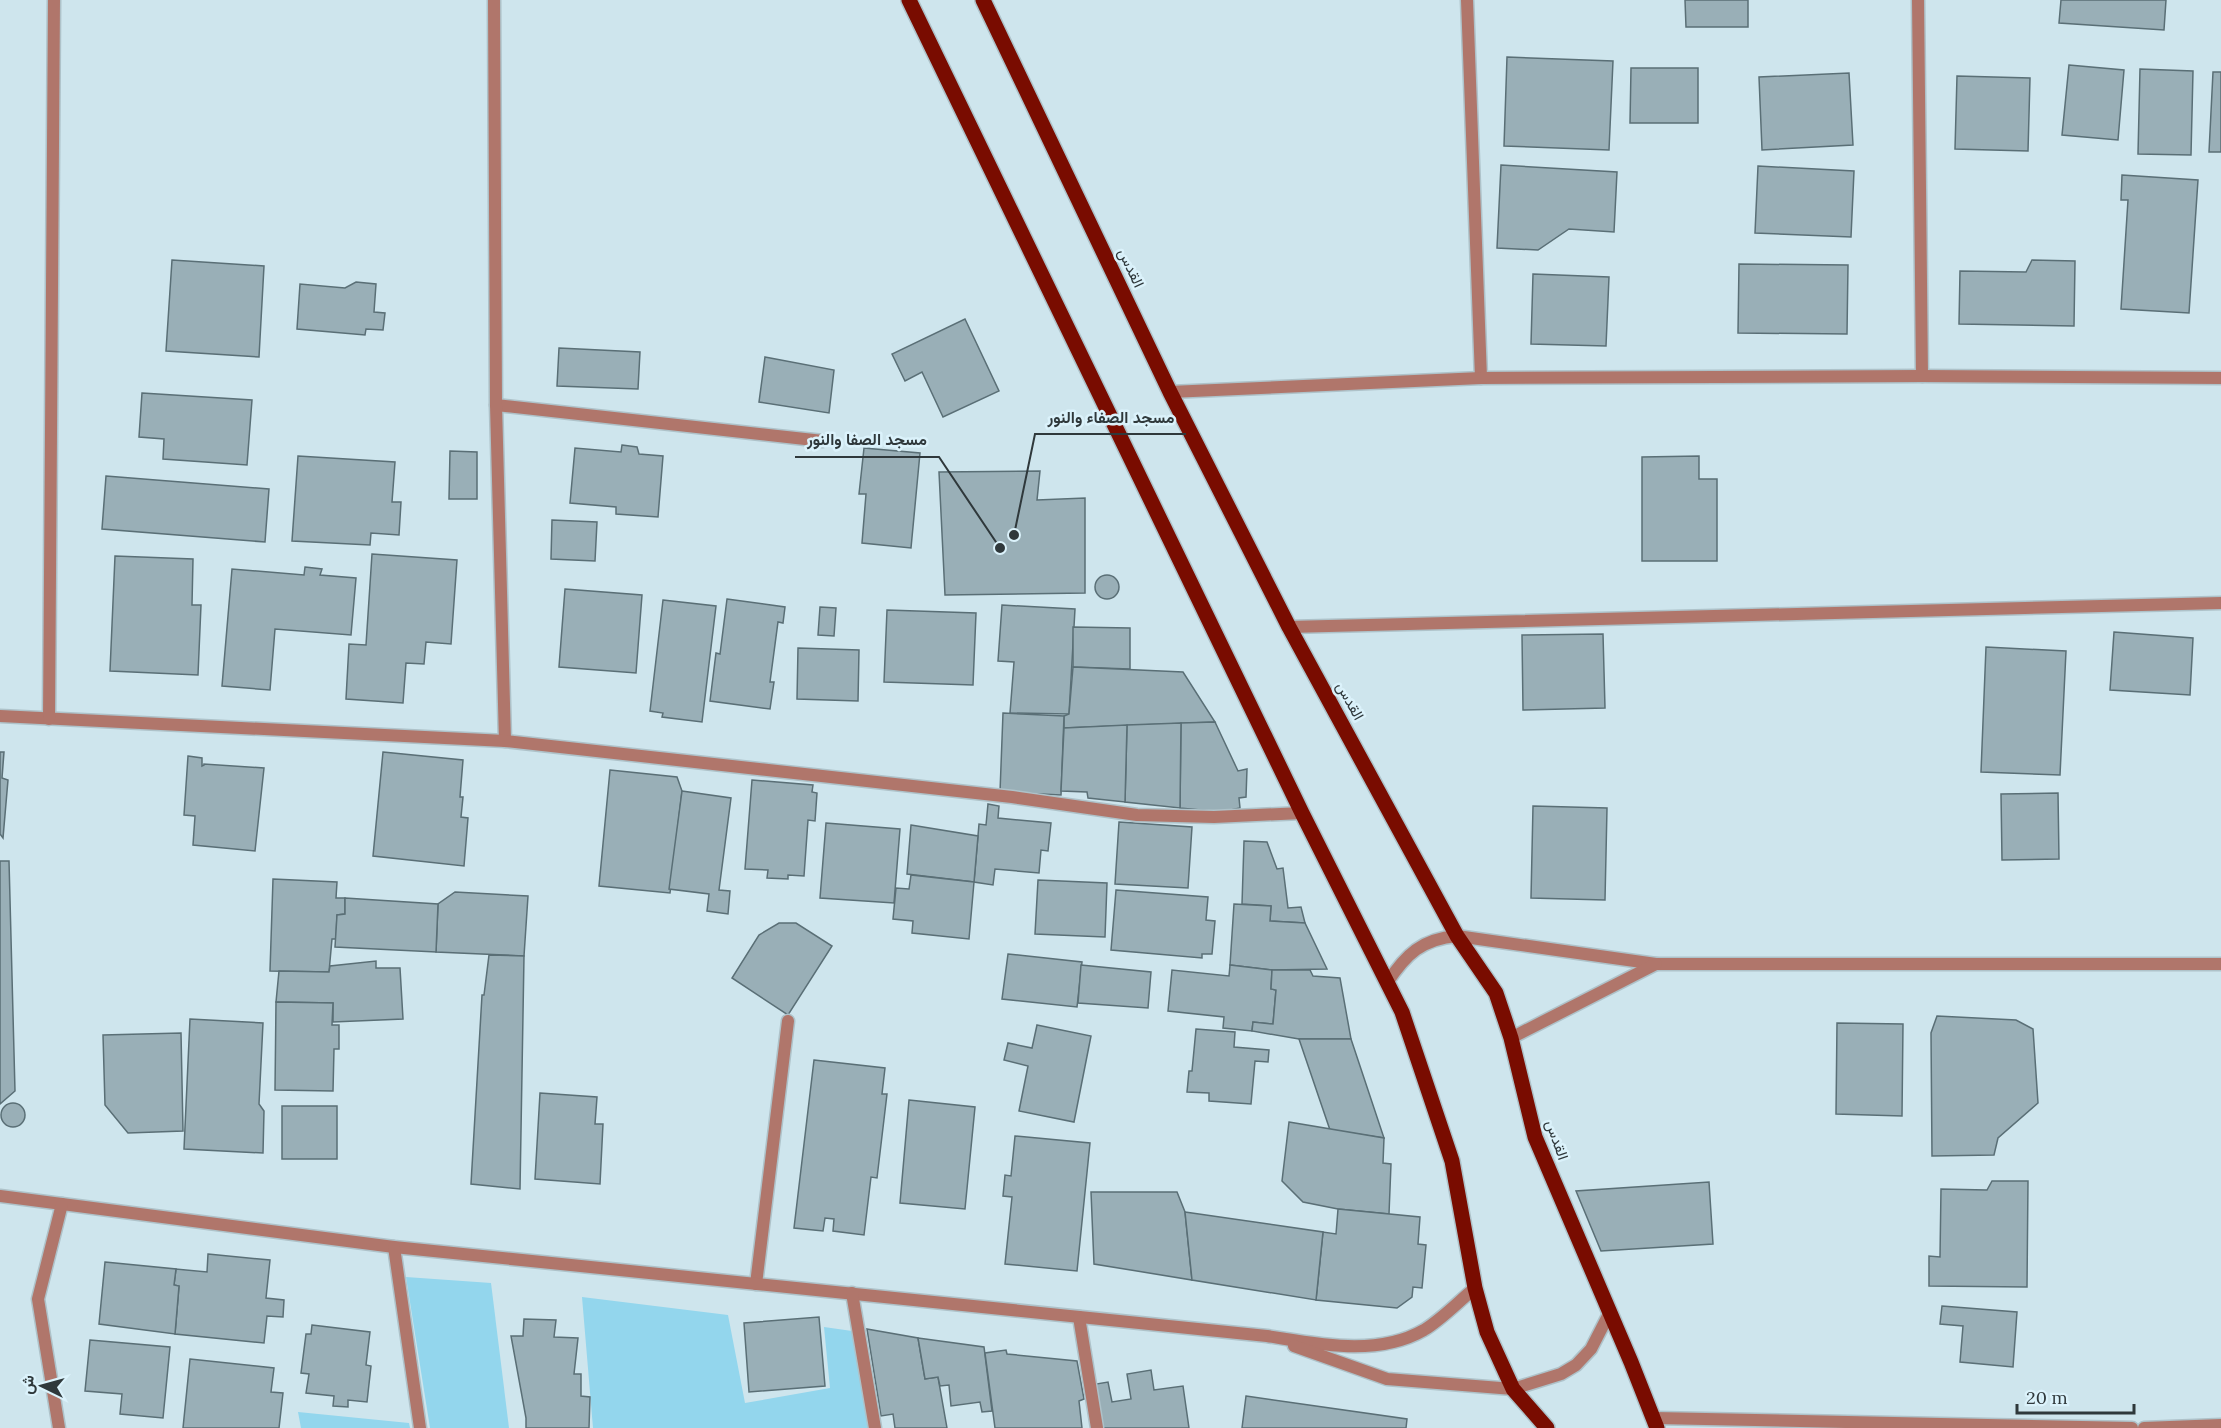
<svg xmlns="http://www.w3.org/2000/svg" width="2221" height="1428" viewBox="0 0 2221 1428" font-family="Lora,Vazirmatn,serif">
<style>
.green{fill:#93d6ed}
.building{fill:#99afb7;stroke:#5a6f76;stroke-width:1.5}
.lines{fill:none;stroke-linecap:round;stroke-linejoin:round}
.service-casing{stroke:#aec2c9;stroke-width:15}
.minor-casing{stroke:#aec2c9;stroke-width:15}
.primary-casing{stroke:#aec2c9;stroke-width:18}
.service{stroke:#b0766b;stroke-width:12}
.minor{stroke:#b0766b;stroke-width:12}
.primary{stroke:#790c00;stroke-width:15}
.labels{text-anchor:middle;stroke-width:5;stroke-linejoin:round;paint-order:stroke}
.street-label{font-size:15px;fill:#2f383b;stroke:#dbf2fb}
.leader{fill:none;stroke:#2f383b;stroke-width:2}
.callout-dot{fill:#2f383b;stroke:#dbf2fb;stroke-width:2}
.callout-label{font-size:16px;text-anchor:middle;font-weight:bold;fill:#2f383b;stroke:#dbf2fb;stroke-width:5;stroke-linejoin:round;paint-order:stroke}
</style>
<rect width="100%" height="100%" fill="#cee5ed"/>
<!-- green -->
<g class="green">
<path d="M406,1277L491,1283L509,1428H430Z"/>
<path d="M582,1297L728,1315L745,1403L830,1388L824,1327L852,1331L870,1428H593Z"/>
<path d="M298,1412L409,1423L410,1428H301Z"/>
</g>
<!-- building -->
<g class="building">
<path d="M1685,0H1748V27H1686Z"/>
<path d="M2061,0H2166L2164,30L2059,23Z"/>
<path d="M1507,57L1613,61L1609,150L1504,146Z"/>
<path d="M2069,65L2124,70L2118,140L2062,135Z"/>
<path d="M1631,68H1698V123H1630Z"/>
<path d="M2140,69L2193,71L2191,155L2138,154Z"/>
<path d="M2213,72H2221V152H2209Z"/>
<path d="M1849,73L1853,145L1762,150L1759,77Z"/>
<path d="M1957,76L2030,78L2028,151L1955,149Z"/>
<path d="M1501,165L1617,172L1614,232L1569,229L1538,250L1497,248Z"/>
<path d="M1758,166L1854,171L1851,237L1755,233Z"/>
<path d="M2122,175L2198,180L2189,313L2121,309L2128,200H2121Z"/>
<path d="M172,260L264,266L259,357L166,351Z"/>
<path d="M2032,260L2075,261L2074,326L1959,324L1960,271L2026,272Z"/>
<path d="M1739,264L1848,265L1847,334L1738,333Z"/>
<path d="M1533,274L1609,277L1606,346L1531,344Z"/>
<path d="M356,282L376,284L374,312L385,313L383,330L366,329L365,335L297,329L300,284L345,288Z"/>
<path d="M965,319L999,391L943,417L922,372L905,381L892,354Z"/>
<path d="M559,348L640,352L638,389L557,386Z"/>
<path d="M765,357L834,370L829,413L759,402Z"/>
<path d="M142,393L252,400L247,465L163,459L164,439L139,437Z"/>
<path d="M622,445L637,447L639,454L663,456L658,517L616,514V507L570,503L575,448L621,452Z"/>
<path d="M864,448L920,453L911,548L862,543L866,494H859Z"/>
<path d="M450,451L477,452V499H449Z"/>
<path d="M298,456L395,462L392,502H401L399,535L371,533L370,545L292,541Z"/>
<path d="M1699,456V479H1717V561H1642V457Z"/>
<path d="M1040,471L1037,500L1085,498V593L945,595L939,472Z"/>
<path d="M106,476L269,489L265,542L102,529Z"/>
<path d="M552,520L597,522L595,561L551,559Z"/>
<path d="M372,554L457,560L451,644L426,642L424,664L406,663L403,703L346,699L349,644L366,645Z"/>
<path d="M115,556L193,559L192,605H201L198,675L110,671Z"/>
<path d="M305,567L322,569L320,575L356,578L351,635L275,629L270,690L222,686L232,569L304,575Z"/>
<circle cx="1107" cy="587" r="12"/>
<path d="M565,589L642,595L636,673L559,667Z"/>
<path d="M727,599L785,607L783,623L778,622L770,682H774L770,709L710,701L716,653L720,654Z"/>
<path d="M663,600L716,606L702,722L662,717L663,713L650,711Z"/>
<path d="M1002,605L1075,609L1069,714L1010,713L1014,662L998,661Z"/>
<path d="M820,607L836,608L834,636L818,635Z"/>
<path d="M887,610L976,613L973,685L884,682Z"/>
<path d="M1073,627L1130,628V669L1073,667Z"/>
<path d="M2114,632L2193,638L2190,695L2110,690Z"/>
<path d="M1603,634L1605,708L1523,710L1522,635Z"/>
<path d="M1986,647L2066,651L2060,775L1981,772Z"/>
<path d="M798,648L859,650L858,701L797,699Z"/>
<path d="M1073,667L1183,672L1215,722L1064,728V716L1069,714Z"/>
<path d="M1003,713L1064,716L1061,795L1000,792Z"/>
<path d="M1215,722L1238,771L1247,769L1246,797L1239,798L1240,808L1221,812L1180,808L1181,723Z"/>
<path d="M1181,723L1180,808L1125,802L1127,725Z"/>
<path d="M1127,725L1125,802L1088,798L1087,792L1061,791L1064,728Z"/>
<path d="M0,752H4L2,778L8,780L3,838L0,834Z"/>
<path d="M383,752L463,760L460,797H463L461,817L468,818L464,866L373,856Z"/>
<path d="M188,756L202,758V766L204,765V764L264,768L255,851L193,845L195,816L184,815Z"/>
<path d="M610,770L677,777L682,791L670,893L599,886Z"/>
<path d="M752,780L813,785L812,792L817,793L815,821L808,820L804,876L788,875V879L767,878L768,870L745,869Z"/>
<path d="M682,791L731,798L719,890L730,891L728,914L707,911L709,894L669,889Z"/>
<path d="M2058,793L2059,859L2002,860L2001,794Z"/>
<path d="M988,804L999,806L998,818L1051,823L1048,851L1041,850L1039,873L995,869L993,885L974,882L979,824L986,825Z"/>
<path d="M1533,806L1607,808L1605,900L1531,898Z"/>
<path d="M1119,822L1192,827L1188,888L1115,884Z"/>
<path d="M826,823L900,829L894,903L820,898Z"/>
<path d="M911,825L978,836L974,882L907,874Z"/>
<path d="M1244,841L1267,842L1277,869L1283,868L1288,908L1301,907L1305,923L1270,921L1271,906L1242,904Z"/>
<path d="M0,861H9L15,1091L0,1104Z"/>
<path d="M911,875L974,882L969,939L912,933L913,921L893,919L896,888L909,889Z"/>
<path d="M273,879L337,882L336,898H345V914L337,915L336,939H332L329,972L270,971Z"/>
<path d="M1038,880L1107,883L1105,937L1035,934Z"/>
<path d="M1116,890L1208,897L1206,920L1215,921L1212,954H1202V958L1111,950Z"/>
<path d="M455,892L528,896L524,956L436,952L438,904Z"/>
<path d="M345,898L438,904L436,952L335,947L337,915L345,914Z"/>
<path d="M1234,904L1271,906L1270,921L1305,923L1327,969L1272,970L1230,965Z"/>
<path d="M779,923H796L832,946L788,1015L732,978L759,935Z"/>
<path d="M1008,954L1082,962L1077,1007L1002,999Z"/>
<path d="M489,955L524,956L520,1189L471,1184L482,995H484Z"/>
<path d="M376,961V968H400L403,1019L333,1022V1003L276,1002L279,971L329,972L330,966Z"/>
<path d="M1081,965L1151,972L1148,1008L1078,1003Z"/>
<path d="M1230,965L1272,970L1271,989L1276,990L1273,1024L1253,1022L1252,1031L1223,1028L1224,1017L1168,1011L1172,970L1229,976Z"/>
<path d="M1272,970H1310L1313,976L1340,978L1351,1039H1299L1252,1031L1253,1022L1273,1024L1276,990L1271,989Z"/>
<path d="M276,1002L333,1003L332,1025H339V1049H334L333,1091L275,1090Z"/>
<path d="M1937,1016L2016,1020L2033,1029L2038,1103L1998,1138L1994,1155L1932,1156L1931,1033Z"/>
<path d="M190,1019L263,1023L259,1104L264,1111L263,1153L184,1149Z"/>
<path d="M1837,1023L1903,1024L1902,1116L1836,1114Z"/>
<path d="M1037,1025L1091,1036L1074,1122L1019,1111L1028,1066L1004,1060L1008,1043L1032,1048Z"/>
<path d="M1196,1029L1235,1032L1234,1047L1269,1050L1268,1062L1255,1061L1251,1104L1209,1101V1093L1187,1092L1189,1071H1192Z"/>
<path d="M181,1033L183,1131L128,1133L105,1105L103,1035Z"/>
<path d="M1299,1039H1351L1384,1138L1330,1130Z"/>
<path d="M814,1060L885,1068L882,1094H887L877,1178L871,1177L864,1235L833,1231L834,1219L825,1218L823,1231L794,1228Z"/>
<path d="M540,1093L597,1097L595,1124H603L600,1184L535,1179Z"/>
<path d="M909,1100L975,1107L965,1209L900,1203Z"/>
<circle cx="13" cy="1115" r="12"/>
<rect x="282" y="1106" width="55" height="53"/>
<path d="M1289,1122L1384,1138L1383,1163L1391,1164L1389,1214L1338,1209L1303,1202L1282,1181Z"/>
<path d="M1015,1136L1090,1143L1077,1271L1005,1264L1012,1197L1003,1196L1005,1175L1011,1176Z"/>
<path d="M1992,1181H2028L2027,1287L1929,1286V1256L1940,1257L1941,1189L1987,1190Z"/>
<path d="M1709,1182L1713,1244L1601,1251L1576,1191Z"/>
<path d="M1091,1192H1177L1185,1212L1192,1280L1094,1264Z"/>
<path d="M1338,1209L1420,1217L1418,1244L1426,1245L1422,1288L1413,1287L1412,1297L1397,1308L1316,1300L1323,1232L1336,1234Z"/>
<path d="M1185,1212L1323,1232L1316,1300L1192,1280Z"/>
<path d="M208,1254L270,1260L266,1298L284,1300L283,1317L267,1316L264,1343L175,1334L179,1286L174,1285L176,1269L207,1272Z"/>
<path d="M105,1262L176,1269L174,1285L179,1286L175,1334L99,1324Z"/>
<path d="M1942,1306L2017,1312L2013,1367L1960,1362L1963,1326L1940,1324Z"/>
<path d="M819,1317L825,1386L749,1392L744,1323Z"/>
<path d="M524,1319L556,1320L554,1337L578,1338L574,1374H581V1396L590,1397L589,1428H526V1418L511,1336H523Z"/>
<path d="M312,1325L370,1332L366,1365L371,1366L367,1402L348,1400V1407L333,1406L334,1396L306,1393L309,1374L301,1373L306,1334H311Z"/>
<path d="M867,1329L918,1338L925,1379L938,1377L947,1428H895L893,1414L881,1416Z"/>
<path d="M918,1338L984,1347L992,1411L982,1412L980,1402L951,1406L949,1385L940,1386L938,1377L925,1379Z"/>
<path d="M90,1340L170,1347L163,1418L120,1414L122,1394L85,1391Z"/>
<path d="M1006,1350L1007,1354L1077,1361L1084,1399L1079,1401L1082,1428H995L985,1353Z"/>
<path d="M190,1359L274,1368L271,1392L283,1393L279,1428H183Z"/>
<path d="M1151,1370L1154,1390L1183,1386L1189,1428H1102L1096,1384L1108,1382L1112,1402L1131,1399L1127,1374Z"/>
<path d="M1246,1396L1407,1419L1406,1428H1242Z"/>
</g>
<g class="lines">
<defs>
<g id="service">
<path d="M496,405L823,441"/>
<path d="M756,1284L788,1021"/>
</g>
<g id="minor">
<path d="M494,0L496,405L505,741"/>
<path d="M1467,0L1481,378"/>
<path d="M1918,0L1922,376"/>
<path d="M1170,392L1481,378L1922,376L2221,378"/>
<path d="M1289,627L2221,603"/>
<path d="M0,716L505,741L1012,797L1137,815L1214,817L1302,813"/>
<path d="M49,719L54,0"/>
<path d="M1387,983C1406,954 1422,939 1457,936L1656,964H2221"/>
<path d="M1511,1038L1656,964"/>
<path d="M0,1196L394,1247L1267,1336C1318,1344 1377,1357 1424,1330C1442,1319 1458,1302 1475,1288"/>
<path d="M394,1247L420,1428"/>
<path d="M852,1293L875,1428"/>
<path d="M1079,1317L1097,1428"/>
<path d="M1294,1346L1387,1379L1513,1389L1561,1374L1576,1365L1591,1349L1610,1312"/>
<path d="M1655,1418L2132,1428"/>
<path d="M59,1428L38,1299L62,1204"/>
<path d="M2144,1428L2221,1425"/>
</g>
<g id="primary">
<path d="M909,0L1302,813L1402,1012L1452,1161L1475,1288L1487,1332L1513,1389L1547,1428"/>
<path d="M983,0L1170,392L1289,627L1457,936L1496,993L1511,1038L1535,1137L1631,1362L1657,1428"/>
</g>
</defs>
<!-- service casing -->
<use href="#service" class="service-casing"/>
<!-- minor casing -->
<use href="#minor" class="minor-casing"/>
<!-- primary casing -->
<use href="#primary" class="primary-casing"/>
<!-- service -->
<use href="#service" class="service"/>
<!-- minor -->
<use href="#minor" class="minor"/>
<!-- primary -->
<use href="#primary" class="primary"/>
</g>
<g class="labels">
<!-- street labels -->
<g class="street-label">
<text transform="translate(1131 268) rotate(65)" y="5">القدس</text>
<text transform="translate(1350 701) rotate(61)" y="5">القدس</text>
<text transform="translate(1557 1140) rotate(71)" y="5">القدس</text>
</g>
</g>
<!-- callouts -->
<path class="leader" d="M1014 535L1035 434H1186M1000 548L939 457H795"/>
<g class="callout-dot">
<circle cx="1014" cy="535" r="6"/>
<circle cx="1000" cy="548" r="6"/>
</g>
<g class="callout-label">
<text x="1111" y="423">مسجد الصفاء والنور</text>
<text x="867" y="445">مسجد الصفا والنور</text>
</g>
<!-- north arrow -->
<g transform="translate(42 1386) rotate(275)" stroke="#dbf2fb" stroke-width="4.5" paint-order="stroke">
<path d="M0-4.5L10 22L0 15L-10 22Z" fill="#2f383b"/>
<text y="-9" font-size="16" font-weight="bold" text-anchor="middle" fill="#2f383b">ش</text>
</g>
<!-- scale -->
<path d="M2017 1404v9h117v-9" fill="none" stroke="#2f383b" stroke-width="3"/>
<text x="2026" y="1404" font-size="18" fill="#2f383b" stroke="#dbf2fb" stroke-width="4.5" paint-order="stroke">20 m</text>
</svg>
